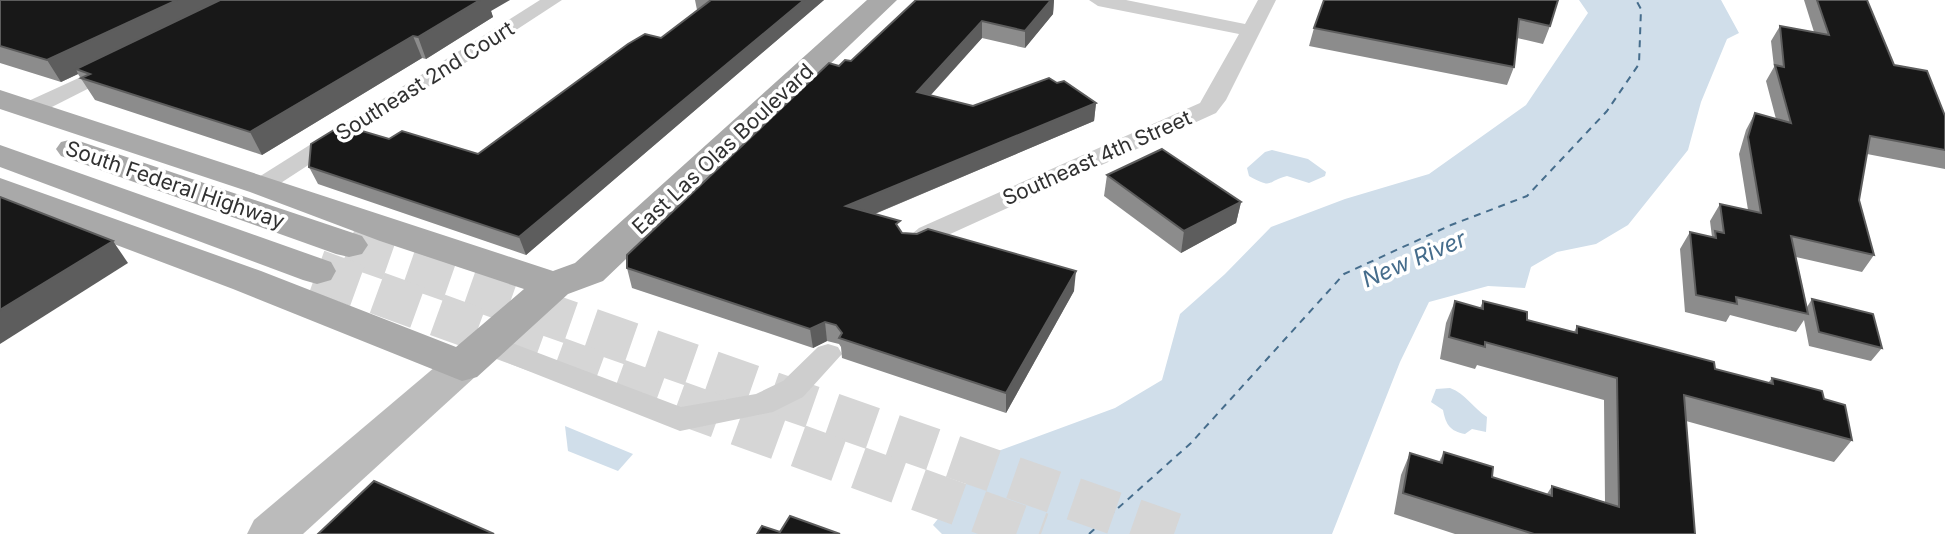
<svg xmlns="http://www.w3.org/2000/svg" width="1945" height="534" viewBox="0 0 1945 534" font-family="Inter,sans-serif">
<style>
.water{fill:#d0deea}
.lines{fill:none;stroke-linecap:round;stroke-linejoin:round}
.ferry{stroke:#466d8c;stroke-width:2;stroke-dasharray:7 6;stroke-linecap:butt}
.primary-tunnel{stroke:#d6d6d6;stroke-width:43;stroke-dasharray:43 21;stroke-linecap:butt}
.minor{fill:#cecece;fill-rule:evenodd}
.secondary{fill:#bbb;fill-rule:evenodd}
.primary{fill:#a9a9a9;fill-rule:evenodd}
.wall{fill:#8c8c8c}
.shaded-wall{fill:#5d5d5d}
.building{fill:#181818;stroke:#5d5d5d;stroke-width:2}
.labels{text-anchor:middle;stroke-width:7;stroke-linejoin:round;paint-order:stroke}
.street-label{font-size:21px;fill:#313131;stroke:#fff}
.water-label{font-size:23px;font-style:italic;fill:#466d8c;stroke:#fff}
</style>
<rect width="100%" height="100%" fill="#fff"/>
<!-- water -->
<g class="water">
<path d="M1579,0H1721L1739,33L1727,39L1701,102L1688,150L1628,225L1596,244L1557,252L1531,267L1525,288L1488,286L1429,302L1400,362L1332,534H942L933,525L990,454L1115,408L1162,380L1180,314L1225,274L1271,227L1345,199L1429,174L1526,105L1588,13Z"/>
<path d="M1272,150L1308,159L1326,172L1325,176L1309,183L1287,176C1266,181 1274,190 1249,176L1247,168L1265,152Z"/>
<path d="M1450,388C1466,394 1473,408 1487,417L1486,432L1472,429L1465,434C1450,431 1446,425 1443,410L1431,402L1436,389Z"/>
<path d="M565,426L633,454L618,471L568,451Z"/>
</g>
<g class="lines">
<!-- ferry -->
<path class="ferry" d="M1089,534L1191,443L1344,274L1451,225L1527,196L1607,111L1639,64L1641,9L1636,0"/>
<!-- primary-tunnel -->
<g class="primary-tunnel">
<path d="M349,245L1174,534"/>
<path d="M317,271L1041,534"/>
</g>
<!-- minor -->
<g class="minor">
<path d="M540,0H562L270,190L262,192L254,190L250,185L254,180Z"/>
<path d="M1089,0H1126L1245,24L1258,0H1276L1226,100L1216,113L937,240C925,247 918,254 904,250L900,244L919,228L1200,103L1239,34L1098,6Z"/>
<path d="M116,61L123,63L126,67L123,71L40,113H24L21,108L24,103Z"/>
<path d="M488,334L681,407L756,394L783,381L818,347L828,344L838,347L842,354L803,397L773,412L680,431L478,351L474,344L478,337Z"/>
</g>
<!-- secondary -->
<path class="secondary" d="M462,351L476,356L482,366L476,376L303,534H247L254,520L448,356Z"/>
<!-- primary -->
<g class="primary">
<path d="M867,0H897L603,281L568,294L477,377L462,381L233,289L0,201V178L261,271L456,347L524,289L380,241L250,192L0,109V90L553,271L575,263Z"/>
<path d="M73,139L362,236L368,245L362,254L349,257L336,254L61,156L56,149L61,142Z"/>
<path d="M0,145L331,262L336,271L331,280L317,284L303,280L0,167Z"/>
</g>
</g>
<!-- wall -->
<g class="wall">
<path d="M0,0L491,11L493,17L426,59L422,58L262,155L95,100L78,74L61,82L0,63Z"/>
<path d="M695,0H824L526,255L318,184L309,167L389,139L478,154L661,38L697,10Z"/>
<path d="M916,0H1054L1053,14L1025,48L982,38L931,95L973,106L1057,83L1096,103L1094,121L875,214L900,230L902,233L1074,291L1006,413L842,358L841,347L839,344L827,341L813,348L632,288L627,268L839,66L851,61Z"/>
<path d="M1558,0L1550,26L1543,44L1517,38L1514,67L1507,85L1309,46L1314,28Z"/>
<path d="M1804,0H1867L1894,65L1945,116V169L1867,154L1859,200L1874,255L1862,272L1796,257L1807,307L1812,299L1882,348L1871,361L1809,346L1804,320L1796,332L1730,315L1726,322L1685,312L1680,249L1690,232L1712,237L1710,221L1720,204L1748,210L1739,154L1746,130L1755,113L1776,119L1766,81L1774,67L1771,41L1780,26L1814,32Z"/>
<path d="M1107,175L1241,202L1236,223L1181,253L1104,196Z"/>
<path d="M1455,301L1480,308L1483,301L1527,320L1574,332L1577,326L1715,369L1768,383L1772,378L1824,399L1852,440L1834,462L1686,421L1695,534H1455L1394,514L1401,475L1410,453L1439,462L1444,452L1492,477L1547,494L1552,486L1605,502L1604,400L1477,365L1475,369L1440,359L1446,323Z"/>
</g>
<!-- shaded-wall -->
<g class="shaded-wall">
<path d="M177,0H231L76,69L78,74L61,82L47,60Z"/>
<path d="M479,0H510L491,11L493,17L426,59L418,37Z"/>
<path d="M804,0H824L526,255L519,237Z"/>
<path d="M1051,0H1054L1053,14L1025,48V31Z"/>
<path d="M982,21V38L917,110V92Z"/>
<path d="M413,36L422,58L262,155L250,132Z"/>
<path d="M1096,103L1094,121L848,225L846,206Z"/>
<path d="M1241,202L1236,223L1181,253L1184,231Z"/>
<path d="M113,241L128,263L0,344V310Z"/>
<path d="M1076,271L1074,291L1006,413V393Z"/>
<path d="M825,322L827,341L813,348L810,329Z"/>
</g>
<!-- building -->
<g class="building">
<path d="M0,0H177L47,60L0,46Z"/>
<path d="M220,0H480L418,37L413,36L250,132L81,78L90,74L76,69Z"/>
<path d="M711,0H804L519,237L309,167L311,144L342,125L389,139L402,131L478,154L628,44L645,34L661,38Z"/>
<path d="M916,0H1051L1025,31L982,21L917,92L973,106L1049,78L1057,83L1064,81L1096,103L846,206L900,221L896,224L902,233L917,234L928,229L1076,271L1006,393L839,338L842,333L836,325L825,322L810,329L627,268V255L829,63L839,66L845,60L851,61Z"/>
<path d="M1324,0H1558L1550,26L1519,19L1514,67L1314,28Z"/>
<path d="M1817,0H1867L1894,65L1927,71L1945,116V150L1870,136L1859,200L1874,255L1791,236L1808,314L1736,297L1737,304L1696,295L1690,232L1716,238L1715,231L1724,233L1720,204L1761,213L1748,137L1755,113L1791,123L1775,65L1784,67L1780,26L1829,35Z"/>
<path d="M1162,149L1241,202L1184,231L1107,175Z"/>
<path d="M0,197L113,241L0,310Z"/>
<path d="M1812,299L1873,314L1882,348L1819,332Z"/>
<path d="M1455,301L1483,309V301L1527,312V320L1577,333V326L1714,362L1715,369L1773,384L1772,378L1822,391L1824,399L1845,405L1852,440L1684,395L1695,534H1534L1403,493L1410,453L1442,463L1444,452L1493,467L1492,477L1552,496V486L1619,507L1617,378L1485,342V347L1449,337Z"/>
<path d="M374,481L494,534H318Z"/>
<path d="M790,516L840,534H757L762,526L780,532Z"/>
</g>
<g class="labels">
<!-- street labels -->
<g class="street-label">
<text transform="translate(425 81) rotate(-32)" y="7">Southeast 2nd Court</text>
<text transform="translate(723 149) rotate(-43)" y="7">East Las Olas Boulevard</text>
<text transform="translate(1097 158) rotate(-24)" y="7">Southeast 4th Street</text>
<text transform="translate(175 185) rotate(19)" y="7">South Federal Highway</text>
</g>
<!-- water labels -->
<g class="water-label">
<text transform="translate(1414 259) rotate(-23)" y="8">New River</text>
</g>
</g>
</svg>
